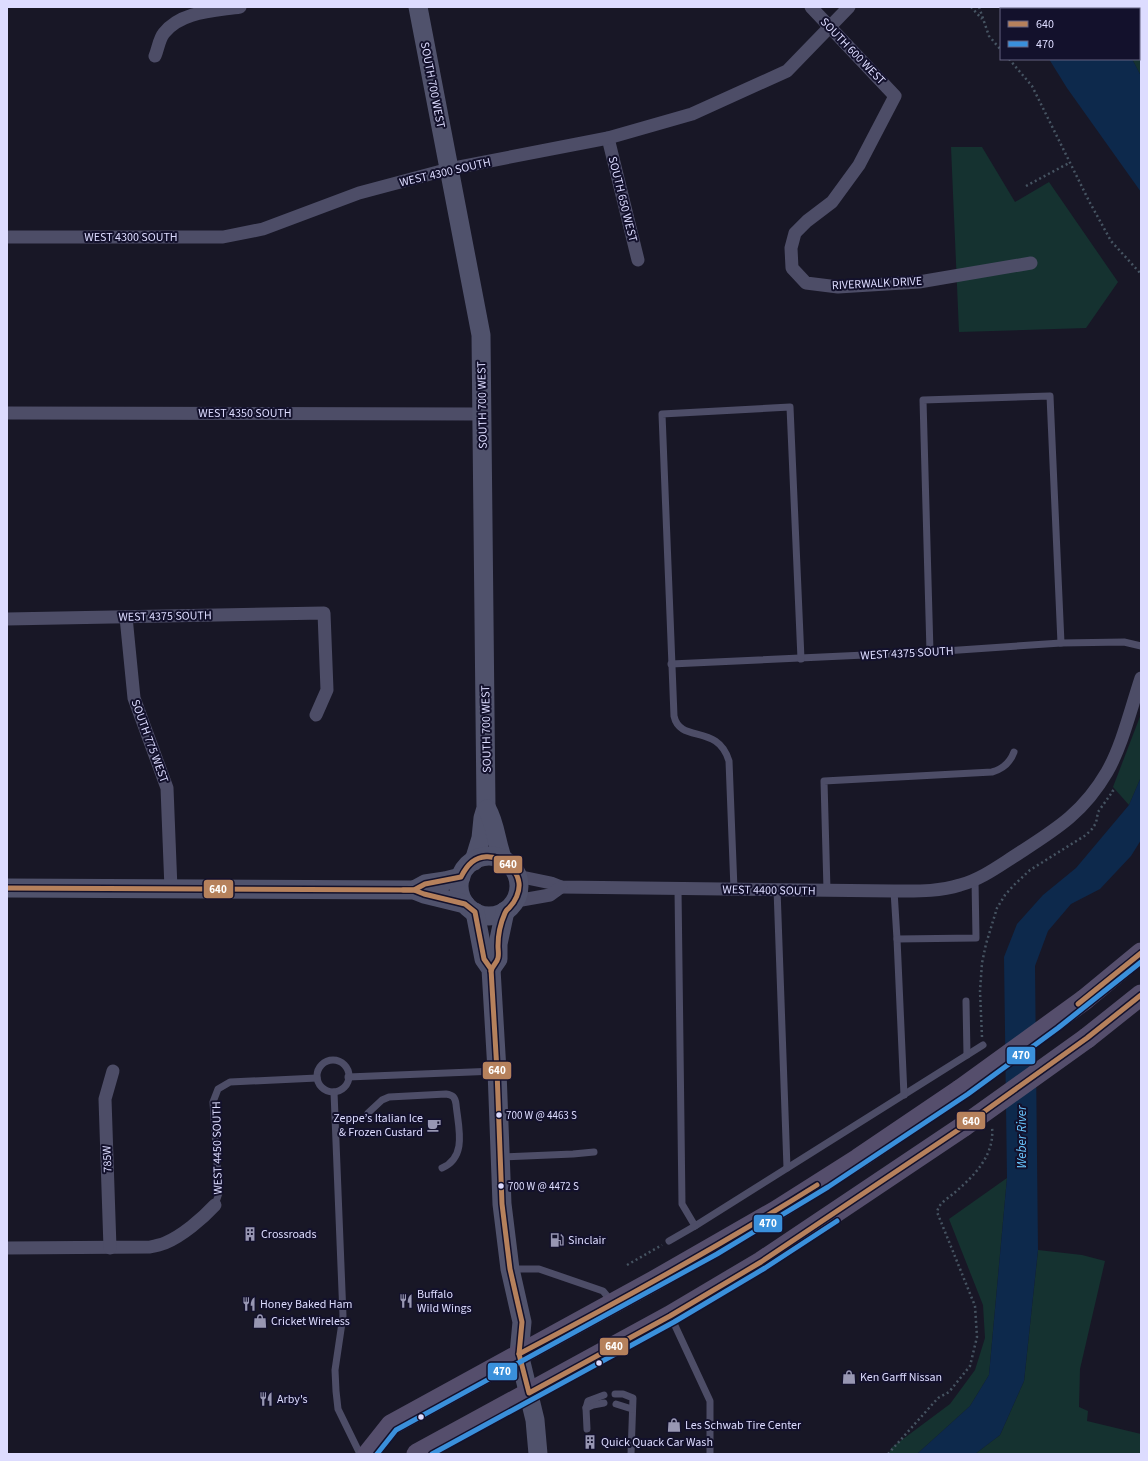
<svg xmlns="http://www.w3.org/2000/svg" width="1148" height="1461" viewBox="0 0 1148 1461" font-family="'Source Sans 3',sans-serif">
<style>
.green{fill:#153230}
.water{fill:#0d294c}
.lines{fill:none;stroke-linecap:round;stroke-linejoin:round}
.path{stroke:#465462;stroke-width:2.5;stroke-dasharray:2 3;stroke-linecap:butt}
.lane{stroke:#4d4d67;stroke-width:7}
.street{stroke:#4d4d67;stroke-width:13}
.secondary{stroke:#50526c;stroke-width:19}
.primary{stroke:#554e6c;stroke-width:21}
.primary-bridge{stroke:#554e6c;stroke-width:21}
.bus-1-casing{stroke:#13112c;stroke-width:8}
.bus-2-casing{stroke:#13112c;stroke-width:8}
.bus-1{stroke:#b6815c;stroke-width:5}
.bus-2{stroke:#3a90db;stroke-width:5}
.bus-dot{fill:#dddcff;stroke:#13112c;stroke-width:1.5}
.labels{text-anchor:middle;stroke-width:4;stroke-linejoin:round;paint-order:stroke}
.bus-label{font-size:11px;fill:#dddcff;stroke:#13112c;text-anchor:start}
.street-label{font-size:12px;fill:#dddcff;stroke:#13112c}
.poi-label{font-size:12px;fill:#dddcff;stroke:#13112c;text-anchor:start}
.water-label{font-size:13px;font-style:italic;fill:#6ac7ff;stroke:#13112c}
.line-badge{stroke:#13112c;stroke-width:1.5}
.badge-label{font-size:11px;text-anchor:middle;font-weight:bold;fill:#fff}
</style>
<rect width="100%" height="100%" fill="#181726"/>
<!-- green -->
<g class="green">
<path d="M1139,23L1141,25V76L1132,59H1139Z"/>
<path d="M951,147H982L1015,202L1049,182L1118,282L1086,328L959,332Z"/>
<path d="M1141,714V777L1129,805L1113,787Z"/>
<path d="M1007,1178L989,1375L970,1406L917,1454H889L891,1448L950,1404L975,1370L985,1338L983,1305L949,1219Z"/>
<path d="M1038,1250L1082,1255L1105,1261L1080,1369L1079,1407L1088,1411L1087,1421L1141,1434V1454H975L1000,1435L1024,1381Z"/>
</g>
<!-- water -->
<g class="water">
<path d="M1017,7H1077L1078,9H1018Z"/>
<path d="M1049,59H1132L1141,76V192L1067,88Z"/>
<path d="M1141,777V840L1131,856L1100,889L1071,904L1048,931L1035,966L1038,1250L1024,1381L1000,1435L975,1454H917L970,1406L989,1375L1007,1178L1004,957L1017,924L1043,895L1076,868L1129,805Z"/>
</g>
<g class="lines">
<!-- path -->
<g class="path">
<path d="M971,7L982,19"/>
<path d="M979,7L989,36L1001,50"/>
<path d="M1009,59L1032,86L1089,201L1111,241L1141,274"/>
<path d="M1026,186L1069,163"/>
<path d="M982,1037L980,991L982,963L986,944L997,908L1005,895L1014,885L1030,870L1086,835L1092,829L1096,823L1098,812L1113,791L1110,789"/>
<path d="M627,1265L662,1245"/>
<path d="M888,1454L938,1398L949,1392L970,1366L977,1337L975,1306L937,1212C939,1203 947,1199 953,1194C973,1177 995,1156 992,1127"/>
</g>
<!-- lane -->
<g class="lane">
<path d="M930,652L923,400L1050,396L1061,643"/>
<path d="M671,664L930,652L1061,643L1124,642L1141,646"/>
<path d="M678,889L682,1204L695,1226L983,1045"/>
<path d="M734,889L729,761C718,723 680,744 674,716L662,414L790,407L801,659"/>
<path d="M777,889L787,1168"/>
<path d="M827,890L824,781L992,772C1003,769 1010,763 1014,752"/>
<path d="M894,891L897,939L904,1095"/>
<path d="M897,939L976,938L975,880"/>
<path d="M966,1001L967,1055"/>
<circle cx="333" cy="1076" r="16"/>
<path d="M348,1077L496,1071"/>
<path d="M334,1092L343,1316L335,1370L336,1391L338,1409L360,1454"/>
<path d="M368,1113L382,1100L389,1097L446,1094C453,1095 455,1097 456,1104C458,1126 468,1157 442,1168"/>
<path d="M500,1157L573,1154L594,1152"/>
<path d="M215,1205L219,1193L213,1102L218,1089L230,1082L317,1078"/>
<path d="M669,1241L695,1226"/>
<path d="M512,1269H539L603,1291L612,1302"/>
<path d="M671,1317L710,1401V1454"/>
<path d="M615,1394H623L633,1398L631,1454"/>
<path d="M616,1404L632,1409"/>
<path d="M586,1408L593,1405L604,1403"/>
<path d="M587,1429L586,1408L588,1401L604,1395"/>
</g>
<!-- street -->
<g class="street">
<path d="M811,7L895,96L859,165L832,202L807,221L795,233L791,248L792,268L806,283L838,287L919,282L1031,263"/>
<path d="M155,56C158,49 159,39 164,33C181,11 215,11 240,7"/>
<path d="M608,138L638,260"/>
<path d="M7,237H223L263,229L359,193L449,169L608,138L692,114L787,71L849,7"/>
<path d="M7,413L482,414"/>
<path d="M126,617L134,698L167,788L171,889"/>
<path d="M7,619L324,613L327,690L316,715"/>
<path d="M517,876L551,883L561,887L894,891C916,891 938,892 960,885C979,880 996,868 1013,857C1053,831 1082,815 1107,772C1122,746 1131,708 1141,678"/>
<path d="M516,901L550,895L561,887"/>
<path d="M7,1248L150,1247C155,1246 160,1245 165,1243C182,1236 202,1219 215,1205"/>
<path d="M110,1248L105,1099L113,1071"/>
</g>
<!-- secondary -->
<g class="secondary">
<path d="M418,7L481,335L486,808L483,818L481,838L474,861"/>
<path d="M487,809C496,825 496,843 503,860"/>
<circle cx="489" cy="886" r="30"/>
<path d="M7,888L414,890L424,894L465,904"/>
<path d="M414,890L425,884L445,881L461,877"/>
<path d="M475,912L484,959L491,969L497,1071L502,1204L510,1269L522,1322L519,1354L535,1420L538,1454"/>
<path d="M491,969L498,959V944L505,911"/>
</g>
<!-- primary -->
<g class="primary">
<path d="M1084,1000L1141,953"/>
<path d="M1087,1038L1141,995"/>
<path d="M368,1454L391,1425L654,1281L776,1211L858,1159L960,1090"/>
<path d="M417,1454L670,1316L761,1262L964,1126"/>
</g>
<!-- primary-bridge -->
<g class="primary-bridge">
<path d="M960,1090L1084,1000"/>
<path d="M964,1126L1087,1038"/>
</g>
<defs>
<g id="bus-1">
<path d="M7,888L414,890L424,894L465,904L475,912L484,959L491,969L497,1071L502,1204L510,1269L522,1322L519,1354L529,1393L670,1316L761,1262L964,1126L1087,1038L1141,995"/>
<path d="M403,890H414L425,884L461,877C464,871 467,866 472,862C489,849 516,862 519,883C520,892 515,902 509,908C506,911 507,909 505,913C501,922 498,935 498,946C498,950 499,954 498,958C497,963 492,966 491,971"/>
<path d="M1078,1004L1141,953"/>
<path d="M519,1354C620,1301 720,1246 817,1185"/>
</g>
<g id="bus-2">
<path d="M377,1454L396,1430L717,1254L828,1187L968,1094L1058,1028L1141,962"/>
<path d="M432,1454L674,1322L765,1268L837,1221"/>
</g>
</defs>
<!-- bus-1 casing -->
<use href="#bus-1" class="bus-1-casing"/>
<!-- bus-2 casing -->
<use href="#bus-2" class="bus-2-casing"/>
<!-- bus-1 -->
<use href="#bus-1" class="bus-1"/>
<!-- bus-2 -->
<use href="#bus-2" class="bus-2"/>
</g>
<!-- icons -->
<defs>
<symbol id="cafe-bare" viewBox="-9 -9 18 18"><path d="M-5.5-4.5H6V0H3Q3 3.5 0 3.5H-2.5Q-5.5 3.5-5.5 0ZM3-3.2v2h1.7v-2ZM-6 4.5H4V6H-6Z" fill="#9897b3" stroke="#13112c" stroke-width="2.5" paint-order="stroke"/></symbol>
<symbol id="building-bare" viewBox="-9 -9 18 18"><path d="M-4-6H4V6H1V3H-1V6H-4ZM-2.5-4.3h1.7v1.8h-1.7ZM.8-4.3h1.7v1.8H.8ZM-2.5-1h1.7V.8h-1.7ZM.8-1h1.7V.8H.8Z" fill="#9897b3" stroke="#13112c" stroke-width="2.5" paint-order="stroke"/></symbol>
<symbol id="fuel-bare" viewBox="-9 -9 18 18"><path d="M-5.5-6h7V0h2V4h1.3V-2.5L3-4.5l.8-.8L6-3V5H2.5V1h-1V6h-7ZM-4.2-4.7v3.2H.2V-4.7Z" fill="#9897b3" stroke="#13112c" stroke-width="2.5" paint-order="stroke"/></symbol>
<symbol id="restaurant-bare" viewBox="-9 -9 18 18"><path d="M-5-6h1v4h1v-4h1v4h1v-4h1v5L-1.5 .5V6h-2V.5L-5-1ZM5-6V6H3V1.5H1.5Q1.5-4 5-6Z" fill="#9897b3" stroke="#13112c" stroke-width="2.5" paint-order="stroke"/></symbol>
<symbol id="shop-bare" viewBox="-9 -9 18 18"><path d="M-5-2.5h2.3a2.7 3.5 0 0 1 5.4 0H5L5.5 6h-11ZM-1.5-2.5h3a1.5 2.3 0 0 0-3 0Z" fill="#9897b3" stroke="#13112c" stroke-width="2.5" paint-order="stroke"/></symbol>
</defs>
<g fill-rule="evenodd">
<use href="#cafe-bare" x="424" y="1115" width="20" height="20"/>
<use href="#building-bare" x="240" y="1224" width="20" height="20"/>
<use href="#fuel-bare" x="547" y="1230" width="20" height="20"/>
<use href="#restaurant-bare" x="396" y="1291" width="20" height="20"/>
<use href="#restaurant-bare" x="239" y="1294" width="20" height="20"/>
<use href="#shop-bare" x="250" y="1311" width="20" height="20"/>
<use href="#shop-bare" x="839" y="1367" width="20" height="20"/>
<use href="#restaurant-bare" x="256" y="1389" width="20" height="20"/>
<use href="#shop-bare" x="664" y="1415" width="20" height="20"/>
<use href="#building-bare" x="580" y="1432" width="20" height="20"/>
</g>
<!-- markers -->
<g class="bus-dot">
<circle cx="499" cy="1115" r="3.5"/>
<circle cx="501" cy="1186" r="3.5"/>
<circle cx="599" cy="1363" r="3.5"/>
<circle cx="421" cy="1417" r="3.5"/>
</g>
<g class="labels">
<!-- bus labels -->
<g class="bus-label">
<text x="506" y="1119">700 W @ 4463 S</text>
<text x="508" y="1190">700 W @ 4472 S</text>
</g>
<!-- street labels -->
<g class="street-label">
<text transform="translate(853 51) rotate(46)" y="4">SOUTH 600 WEST</text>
<text transform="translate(433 85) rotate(79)" y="4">SOUTH 700 WEST</text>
<text transform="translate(445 172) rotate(-13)" y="4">WEST 4300 SOUTH</text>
<text transform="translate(623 199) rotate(76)" y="4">SOUTH 650 WEST</text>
<text x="131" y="241">WEST 4300 SOUTH</text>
<text transform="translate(877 283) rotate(-3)" y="4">RIVERWALK DRIVE</text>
<text transform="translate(482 405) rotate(-91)" y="4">SOUTH 700 WEST</text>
<text x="245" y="417">WEST 4350 SOUTH</text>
<text transform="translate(165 616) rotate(-1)" y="4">WEST 4375 SOUTH</text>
<text transform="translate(907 653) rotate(-3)" y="4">WEST 4375 SOUTH</text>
<text transform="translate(486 729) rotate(-91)" y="4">SOUTH 700 WEST</text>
<text transform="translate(150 741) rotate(70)" y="4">SOUTH 775 WEST</text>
<text transform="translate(769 890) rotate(1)" y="4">WEST 4400 SOUTH</text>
<text transform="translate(217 1148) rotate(-91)" y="4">WEST 4450 SOUTH</text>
<text transform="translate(107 1159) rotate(-92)" y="4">785W</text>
</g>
<!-- poi labels -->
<g class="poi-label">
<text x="423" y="1122" text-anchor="end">Zeppe’s Italian Ice<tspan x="423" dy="14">&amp; Frozen Custard</tspan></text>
<text x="261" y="1238">Crossroads</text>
<text x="568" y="1244">Sinclair</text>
<text x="417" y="1298">Buffalo<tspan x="417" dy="14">Wild Wings</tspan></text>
<text x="260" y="1308">Honey Baked Ham</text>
<text x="271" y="1325">Cricket Wireless</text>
<text x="860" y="1381">Ken Garff Nissan</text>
<text x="277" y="1403">Arby's</text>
<text x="685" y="1429">Les Schwab Tire Center</text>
<text x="601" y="1446">Quick Quack Car Wash</text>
</g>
<!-- water labels -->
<g class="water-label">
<text transform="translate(1021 1137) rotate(-90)" y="5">Weber River</text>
</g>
</g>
<g class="line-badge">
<rect x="493" y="855" width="30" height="19" rx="4" fill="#b6815c"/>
<rect x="203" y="879" width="31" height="20" rx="4" fill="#b6815c"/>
<rect x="1006" y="1046" width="30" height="19" rx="4" fill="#3a90db"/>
<rect x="482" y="1061" width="30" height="19" rx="4" fill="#b6815c"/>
<rect x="956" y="1111" width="30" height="19" rx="4" fill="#b6815c"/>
<rect x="753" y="1214" width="30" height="19" rx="4" fill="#3a90db"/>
<rect x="599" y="1337" width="30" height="19" rx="4" fill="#b6815c"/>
<rect x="487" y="1362" width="31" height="19" rx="4" fill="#3a90db"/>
</g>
<g class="badge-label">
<text x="508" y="868">640</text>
<text x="218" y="893">640</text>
<text x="1021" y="1059">470</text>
<text x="497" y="1074">640</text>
<text x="971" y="1125">640</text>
<text x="768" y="1227">470</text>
<text x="614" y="1350">640</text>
<text x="502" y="1375">470</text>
</g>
<!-- border -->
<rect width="1148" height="1461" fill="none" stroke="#dddcff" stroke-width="16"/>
<!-- legend -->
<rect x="1000" y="8" width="140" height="52" fill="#13112c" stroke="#646280"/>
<rect x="1008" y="21" width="20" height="6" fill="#b6815c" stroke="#646280"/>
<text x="1036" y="28" font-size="12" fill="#dddcff">640</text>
<rect x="1008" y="41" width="20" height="6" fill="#3a90db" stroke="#646280"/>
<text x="1036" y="48" font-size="12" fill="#dddcff">470</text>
</svg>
